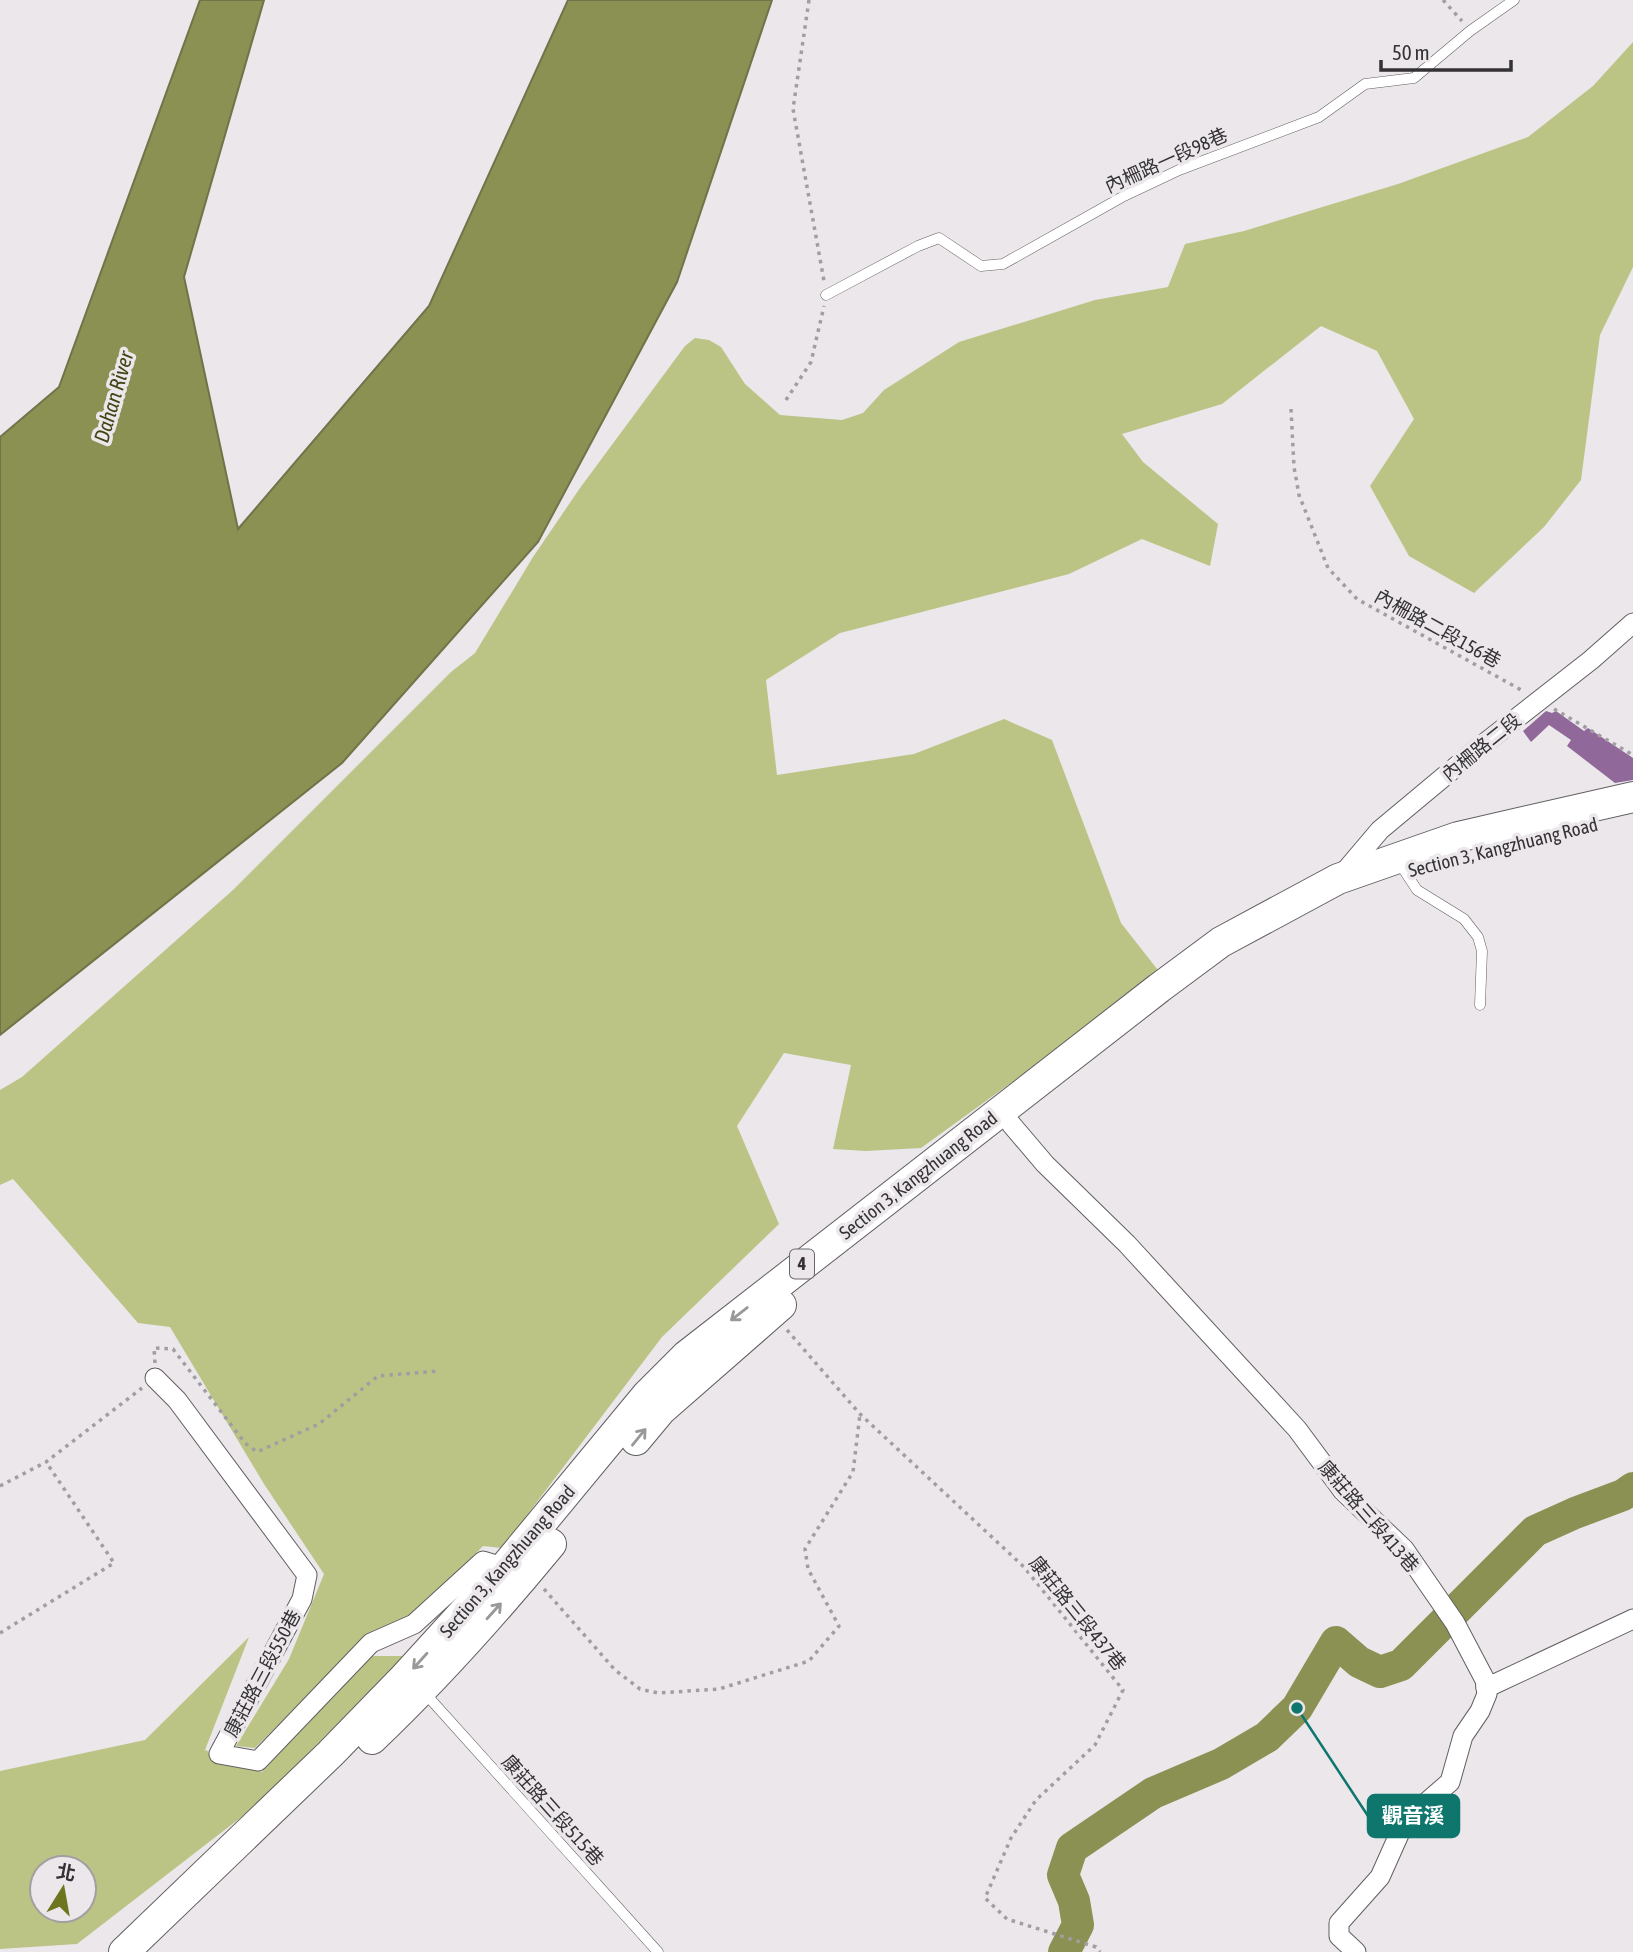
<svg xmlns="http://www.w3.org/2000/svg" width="1633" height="1952" viewBox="0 0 1633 1952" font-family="'Asap Condensed','Noto Sans TC',sans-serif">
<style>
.green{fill:#bcc485;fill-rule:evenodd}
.water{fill:#8a9152;stroke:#707449;stroke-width:2}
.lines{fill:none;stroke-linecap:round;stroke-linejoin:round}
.river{stroke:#8a9152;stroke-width:32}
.building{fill:#906899}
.lane-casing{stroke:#615e62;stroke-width:11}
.street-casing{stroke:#615e62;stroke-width:21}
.primary-casing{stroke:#615e62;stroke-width:32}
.path{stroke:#a19ea1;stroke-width:3.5;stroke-dasharray:3.5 5;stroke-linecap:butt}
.lane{stroke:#fff;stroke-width:10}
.street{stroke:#fff;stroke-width:19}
.primary{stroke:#fff;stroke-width:30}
.oneway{stroke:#9a989a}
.labels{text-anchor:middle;stroke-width:7;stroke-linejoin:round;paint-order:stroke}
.shield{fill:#ebe7eb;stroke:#6b686b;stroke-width:2}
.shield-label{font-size:18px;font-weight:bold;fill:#343234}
.street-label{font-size:19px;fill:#343234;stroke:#ebe7eb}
.water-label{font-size:21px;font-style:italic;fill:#404514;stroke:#ebe7eb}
.leader{fill:none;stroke:#0f766e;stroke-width:2.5}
.callout-dot{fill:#0f766e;stroke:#ebe7eb;stroke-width:2.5}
.callout{fill:#0f766e;stroke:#0f766e;stroke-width:2.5}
.callout-label{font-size:21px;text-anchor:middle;font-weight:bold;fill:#fff}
</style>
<rect width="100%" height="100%" fill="#ebe7eb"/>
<!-- green -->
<g class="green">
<path d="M1633,42V267L1600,335L1581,480L1544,527L1474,593L1409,556L1370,486L1414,419L1377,351L1321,326L1222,404L1122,434L1143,462L1218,524L1210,566L1142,539L1069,574L840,633L766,680L777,775L914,754L1004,719L1052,740L1121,923L1161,974L921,1148L866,1151L833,1149L851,1065L784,1053L737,1126L779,1224L662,1337L502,1548L483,1546L421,1610L373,1631L255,1748L236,1746L289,1659L324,1574L264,1484L170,1327L138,1323L13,1179L0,1185V1090L22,1077L233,890L451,672L475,653L533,557L580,488L685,346L695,338L709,340L721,347L745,384L780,415L842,420L863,413L884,390L959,342L1095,300L1168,287L1185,244L1244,231L1398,184L1528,137L1593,86Z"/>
<path d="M249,1637L205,1750L262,1772L368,1656H404L257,1805L77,1944L0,1949V1771L145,1740ZM42,1868H84V1910H42Z"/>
</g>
<!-- water -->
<path class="water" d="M200,0H264L184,277L238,529L429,306L568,0H772L677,282L538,542L342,763L0,1035V437L59,387Z"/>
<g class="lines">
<!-- river -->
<path class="river" d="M1064,1952L1078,1925L1074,1901L1063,1875L1072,1848L1153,1793L1221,1764L1267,1737L1297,1708L1336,1642L1359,1662L1380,1672L1401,1665L1535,1531L1575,1513L1623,1495L1633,1488"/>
</g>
<!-- building -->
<path class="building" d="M1546,711L1552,713L1556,711L1584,731L1588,728L1633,758V780L1615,783L1567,746L1571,740L1549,725L1531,742L1523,731Z"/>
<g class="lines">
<defs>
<g id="lane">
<path d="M826,295L918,246L939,238L981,266L1003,264L1124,196L1179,170L1319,117L1365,84L1414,78L1470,31L1514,0"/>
<path d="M1398,861L1417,890L1464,919L1478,937L1482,951L1480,1005"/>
<path d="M423,1691L658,1952"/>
</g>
<g id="street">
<path d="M1341,876L1380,830L1476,750L1591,660L1633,623"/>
<path d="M1011,1124L1045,1164L1127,1244L1297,1429L1343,1491L1404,1549L1455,1623L1485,1680L1487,1694L1480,1711L1463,1736L1450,1782L1405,1821L1380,1877L1339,1923V1936L1356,1952"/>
<path d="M155,1378L177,1400L307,1575L302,1599L219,1754L258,1761L371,1643L414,1624L483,1561L513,1570"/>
<path d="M1486,1688L1633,1619"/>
</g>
<g id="primary">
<path d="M636,1440L661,1410L781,1305"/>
<path d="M372,1739C436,1678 495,1612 551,1544"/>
<path d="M124,1952L330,1754L402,1680L504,1568L647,1395L686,1356L1159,988L1221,942L1338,879L1458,837L1633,797"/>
</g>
</defs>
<!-- lane casing -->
<use href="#lane" class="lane-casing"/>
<!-- street casing -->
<use href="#street" class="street-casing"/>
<!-- primary casing -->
<use href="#primary" class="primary-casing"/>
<!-- path -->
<g class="path">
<path d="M809,0L793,109L824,281"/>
<path d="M1443,0L1462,21"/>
<path d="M786,400L811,362L824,306"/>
<path d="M1291,409L1294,467L1299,495L1328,568L1357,599L1523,691"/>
<path d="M1554,709L1633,755"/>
<path d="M787,1330L860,1414L1024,1567L1123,1690L1095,1745L1036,1800L1011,1838L985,1898L1007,1919L1096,1947L1100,1952"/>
<path d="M155,1363L154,1348L173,1349L245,1443L257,1452L319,1424L378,1376L439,1371"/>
<path d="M0,1486L46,1462L142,1388"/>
<path d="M544,1589L615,1670L640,1689L658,1693L719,1689L809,1661L839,1626L808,1569L805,1549L853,1472L860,1414"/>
<path d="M0,1633L114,1563L46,1462"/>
</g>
<!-- lane -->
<use href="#lane" class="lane"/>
<!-- street -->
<use href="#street" class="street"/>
<!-- primary -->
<use href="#primary" class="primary"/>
</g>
<!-- one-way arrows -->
<defs><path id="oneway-shaft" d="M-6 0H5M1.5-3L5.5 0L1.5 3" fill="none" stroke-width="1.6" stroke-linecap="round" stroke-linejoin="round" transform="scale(1.75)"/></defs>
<g class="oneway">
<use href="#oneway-shaft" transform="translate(739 1314) rotate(142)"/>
<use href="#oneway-shaft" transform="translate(639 1437) rotate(-51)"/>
<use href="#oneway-shaft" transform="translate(494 1611) rotate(-48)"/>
<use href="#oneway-shaft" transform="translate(420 1661) rotate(132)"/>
</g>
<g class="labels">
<!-- shield labels -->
<rect class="shield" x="790" y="1249.5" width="24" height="29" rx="5"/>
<g class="shield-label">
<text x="802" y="1270">4</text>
</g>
<!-- street labels -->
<g class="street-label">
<text transform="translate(1166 160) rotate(-24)" y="7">內柵路一段98巷</text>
<text transform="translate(1438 628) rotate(29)" y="7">內柵路二段156巷</text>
<text transform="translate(1481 747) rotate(-39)" y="7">內柵路二段</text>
<text transform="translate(1503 847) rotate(-14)" y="7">Section 3, Kangzhuang Road</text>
<text transform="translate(918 1175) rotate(-38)" y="7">Section 3, Kangzhuang Road</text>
<text transform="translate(1369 1516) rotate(49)" y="7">康莊路三段413巷</text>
<text transform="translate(507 1561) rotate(-49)" y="7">Section 3, Kangzhuang Road</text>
<text transform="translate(1078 1613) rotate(51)" y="7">康莊路三段437巷</text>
<text transform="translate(262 1673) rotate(-62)" y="7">康莊路三段550巷</text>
<text transform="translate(553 1810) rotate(48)" y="7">康莊路三段515巷</text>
</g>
<!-- water labels -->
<g class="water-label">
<text transform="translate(114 397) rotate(-74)" y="7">Dahan River</text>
</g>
</g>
<!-- callouts -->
<path class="leader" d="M1297 1708L1368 1816"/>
<circle class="callout-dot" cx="1297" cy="1708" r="7"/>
<rect class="callout" x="1368" y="1795" width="91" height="42" rx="7"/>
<g class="callout-label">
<text x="1413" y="1823">觀音溪</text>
</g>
<!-- north arrow -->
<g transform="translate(63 1889) rotate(11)"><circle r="33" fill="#ebe7eb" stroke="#a29fa2" stroke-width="2"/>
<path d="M0-5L12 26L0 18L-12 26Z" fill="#6e751f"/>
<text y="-10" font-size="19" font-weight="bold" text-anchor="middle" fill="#343234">北</text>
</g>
<!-- scale -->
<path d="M1381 60v10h130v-10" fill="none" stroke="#343234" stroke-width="3.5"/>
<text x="1392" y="60" font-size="21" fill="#343234" stroke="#ebe7eb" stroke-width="5" paint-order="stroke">50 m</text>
</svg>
